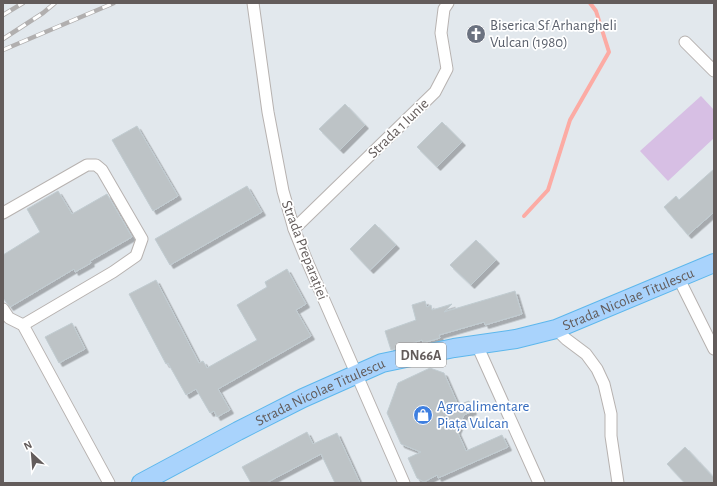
<svg xmlns="http://www.w3.org/2000/svg" width="717" height="486" viewBox="0 0 717 486" font-family="'Alegreya Sans',sans-serif">
<style>
.garden{fill:#d7bfe4}
.lines{fill:none;stroke-linecap:round;stroke-linejoin:round}
.stream{stroke:#fcaba4;stroke-width:4}
.building{fill:#bdc3c6;stroke:#c1ccd1;filter:url(#shadow)}
.street-casing{stroke:#b7b2b0;stroke-width:13}
.primary-casing{stroke:#5db7ec;stroke-width:20}
.street{stroke:#fff;stroke-width:11}
.primary{stroke:#a9d3fc;stroke-width:18}
.rail-casing{stroke:#b1afaf;stroke-width:4.5}
.rail{stroke:#fff;stroke-width:3;stroke-dasharray:9;stroke-linecap:butt}
.labels{text-anchor:middle;stroke-width:3.5;stroke-linejoin:round;paint-order:stroke}
.shield{fill:#fff;stroke:#928d8c;stroke-width:1}
.shield-label{font-size:14px;font-weight:bold;fill:#635c5b}
.worship-label{font-size:15px;fill:#5b616d;stroke:#fff;text-anchor:start}
.street-label{font-size:15px;fill:#635c5b;stroke:#fff}
.shop-label{font-size:15px;fill:#366cbe;stroke:#fff;text-anchor:start}
</style>
<defs>
<filter id="shadow"><feDropShadow dx="3.5" dy="3.5" stdDeviation="0" flood-color="#0004"/></filter>
</defs>
<rect width="100%" height="100%" fill="#e2e8ed"/>
<!-- garden -->
<path class="garden" d="M701,96L714,110V138L668,181L640,151Z"/>
<g class="lines">
<!-- stream -->
<path class="stream" d="M524,216L548,190L570,120L609,52L596,11L590,3"/>
</g>
<!-- building -->
<g class="building">
<path d="M345,104L365,125L340,150L319,129Z"/>
<path d="M442,122L462,142L437,167L417,147Z"/>
<path d="M137,126L178,196L153,211L112,140Z"/>
<path d="M714,169V212L688,235L664,207L676,196L679,200Z"/>
<path d="M247,186L262,212L170,265L155,239Z"/>
<path d="M58,191L72,214L107,194L132,237L90,261L91,263L75,272L74,269L10,307L3,298V255L40,232L27,209Z"/>
<path d="M375,224L396,245L370,270L350,249Z"/>
<path d="M476,240L496,260L471,285L450,265Z"/>
<path d="M287,269L306,304L296,310L311,336L218,389L230,410L217,417L214,411L210,413L196,389L186,395L168,363L166,364L129,294L156,280L199,363L203,361L207,368L257,340L237,305L267,287L265,282Z"/>
<path d="M515,291L522,314L485,325L484,322L439,335L440,338L423,343L422,340L391,350L385,331L416,320L412,305L425,301L427,307L431,305L432,310L452,304L444,312Z"/>
<path d="M72,323L85,349L59,363L45,337Z"/>
<path d="M430,368L444,373L458,405L469,401L473,411L464,415L457,431L466,451L502,435L508,447L438,478L437,475L424,482L417,478L408,458L421,452L401,444L387,413L398,383Z"/>
<path d="M307,432L313,444L337,433L360,483H335L321,454L266,483H251L242,467Z"/>
<path d="M685,447L714,478V483H685L667,464Z"/>
</g>
<g class="lines">
<defs>
<g id="street">
<path d="M253,3L268,112L283,191L294,229L307,261L404,483"/>
<path d="M685,42L714,71"/>
<path d="M3,213L87,165H96L102,170L142,239L136,256L113,272L23,325"/>
<path d="M294,229L435,92L447,69L441,33L444,9L448,3"/>
<path d="M678,277L714,349"/>
<path d="M3,309L9,318L23,325L109,483"/>
<path d="M556,329L566,339L586,354L597,369L604,384L611,414V436L618,483"/>
<path d="M477,345L539,483"/>
</g>
<g id="primary">
<path id="s1" d="M141,483L238,431L303,398L382,363L454,348L516,339L556,329L714,263"/>
</g>
</defs>
<!-- street casing -->
<use href="#street" class="street-casing"/>
<!-- primary casing -->
<use href="#primary" class="primary-casing"/>
<!-- street -->
<use href="#street" class="street"/>
<!-- primary -->
<use href="#primary" class="primary"/>
<defs>
<g id="rail">
<path d="M3,15L23,3"/>
<path d="M3,39L43,13L55,3"/>
<path d="M3,50L114,3"/>
</g>
</defs>
<!-- rail casing -->
<use href="#rail" class="rail-casing"/>
<!-- rail -->
<use href="#rail" class="rail"/>
</g>
<!-- icons -->
<defs>
<symbol id="church-disc" viewBox="-11 -11 22 22"><circle r="9.5" fill="#6b7280" stroke="#fff"/><path d="M-1.2-6h2.4v3.5h3.3v2.4h-3.3V6h-2.4V-.1h-3.3v-2.4h3.3Z" fill="#fff"/></symbol>
<symbol id="shop-disc" viewBox="-11 -11 22 22"><circle r="9.5" fill="#3f7fe0" stroke="#fff"/><path d="M-5-2.5h2.3a2.7 3.5 0 0 1 5.4 0H5L5.5 6h-11ZM-1.5-2.5h3a1.5 2.3 0 0 0-3 0Z" fill="#fff"/></symbol>
</defs>
<g fill-rule="evenodd">
<use href="#church-disc" x="465" y="23" width="22" height="22"/>
<use href="#shop-disc" x="412" y="404" width="22" height="22"/>
</g>
<g class="labels">
<!-- shield labels -->
<rect class="shield" x="396" y="343" width="50" height="24" rx="3"/>
<g class="shield-label">
<text x="421" y="360">DN66A</text>
</g>
<!-- worship labels -->
<g class="worship-label">
<text x="490" y="30">Biserica Sf Arhangheli<tspan x="490" dy="17">Vulcan (1980)</tspan></text>
</g>
<!-- street labels -->
<g class="street-label">
<text transform="translate(398 128) rotate(-44)" y="5">Strada 1 Iunie</text>
<text transform="translate(305 250) rotate(69)" y="5">Strada Preparației</text>
<text dy="5" stroke="none"><textPath href="#s1" startOffset="525">Strada Nicolae Titulescu</textPath></text>
<text dy="5" stroke="none"><textPath href="#s1" startOffset="201">Strada Nicolae Titulescu</textPath></text>
</g>
<!-- shop labels -->
<g class="shop-label">
<text x="437" y="411">Agroalimentare<tspan x="437" dy="17">Piața Vulcan</tspan></text>
</g>
</g>
<!-- border -->
<rect width="717" height="486" fill="none" stroke="#635c5b" stroke-width="8"/>
<!-- north arrow -->
<g transform="translate(32 454) rotate(334)" stroke="#ffffff" stroke-width="3" paint-order="stroke">
<path d="M0-3L7 15L0 10L-7 15Z" fill="#635c5b"/>
<text y="-6" font-size="11" font-weight="bold" text-anchor="middle" fill="#635c5b">N</text>
</g>
</svg>
